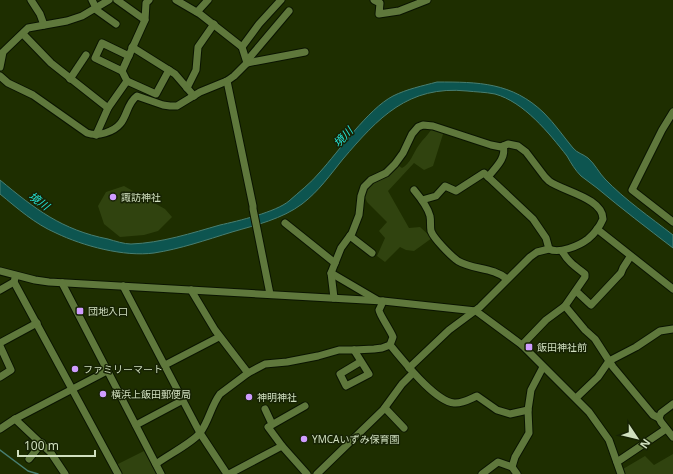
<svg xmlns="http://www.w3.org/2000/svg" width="673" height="474" viewBox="0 0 673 474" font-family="'Noto Sans','Noto Sans JP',sans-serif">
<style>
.green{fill:#30430f}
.water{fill:#0d5550;stroke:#487e71}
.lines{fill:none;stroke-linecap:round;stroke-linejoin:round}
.stream{stroke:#487e71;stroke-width:1.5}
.minor-casing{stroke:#0a1400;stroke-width:9}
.minor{stroke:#5f783c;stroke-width:7}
.poi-dot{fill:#d09dff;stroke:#172304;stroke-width:1.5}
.labels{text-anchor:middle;stroke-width:3;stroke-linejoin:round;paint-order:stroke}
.poi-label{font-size:10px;fill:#d0dfbf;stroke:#172304;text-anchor:start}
.water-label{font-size:11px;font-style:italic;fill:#25e5d8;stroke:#172304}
</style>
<rect width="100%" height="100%" fill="#1e2e00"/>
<!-- green -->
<g class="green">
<path d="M431,130L444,131L433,166L424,170L414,163L388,191L409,228L420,227L432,238L414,251L406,250L400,247L385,262L377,256L385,238L379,231L387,222L367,202L364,195C369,180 387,175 399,166L402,168C411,163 413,153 419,145C423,139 428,135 431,130Z"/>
<path d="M124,186L165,209L172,217L158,231L144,235L120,237L104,224L98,206L106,192Z"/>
<path d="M144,451L157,474H121L116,465Z"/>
<path d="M673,454V474H625L623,469L645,456L654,465Z"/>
</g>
<!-- water -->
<path class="water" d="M437,82C478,82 512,82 544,113C555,124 563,136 573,148C577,153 583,154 588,158C595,164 599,173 605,179C625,200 650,217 673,235V248C647,228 622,209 597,188C592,184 586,180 581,176C575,170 571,163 567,156C549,133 524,102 495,94C485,92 476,92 467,91C408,85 378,118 343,159C330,175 319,191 302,204C282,219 256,225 232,232C206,240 180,249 154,253C124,257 83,246 56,233C35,224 17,208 0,194V180C35,209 62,230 108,239C115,241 124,244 131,244C161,243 192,233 220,225C238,221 276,212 289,201C299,192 311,183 320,172C339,151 368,109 393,96C407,89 422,86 437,82Z"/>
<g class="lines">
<!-- stream -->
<path class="stream" d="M0,450L28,471L38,474"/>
<defs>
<g id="minor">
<path d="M31,0L40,14L44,25"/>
<path d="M92,0L96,8"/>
<path d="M117,0L145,20"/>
<path d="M176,0L200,14L242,47L247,63"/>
<path d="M374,0L380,3L379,14L399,11L427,0"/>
<path d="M95,9L116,24"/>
<path d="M197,12L208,0"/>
<path d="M23,34L51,63L108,108"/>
<path d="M132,47L175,74L194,96"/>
<path d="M242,47L259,24L281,0"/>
<path d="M247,63L251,56L289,11"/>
<path d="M0,67L3,52L28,28L67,21L82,16L109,0"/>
<path d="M122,71L95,58L102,43L129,56"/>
<path d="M0,76L8,83L33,95L87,133C93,135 98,135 105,133C130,126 123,106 137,96L163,105L170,106H177L200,92L227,81L234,76L247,63L305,52"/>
<path d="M70,79L86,55"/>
<path d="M127,81L156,94L169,70"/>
<path d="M227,81L253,206V209L270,294"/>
<path d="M187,88L196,70L198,47L214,24"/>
<path d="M673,112L662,130L632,190L673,222"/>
<path d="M96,135L108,108L127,81L122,71L145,20L146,3L149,0"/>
<path d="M488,177C495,168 507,158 503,146"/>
<path d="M414,190C419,196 428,208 430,216C431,221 430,226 431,231C434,239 451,256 458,261C473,270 493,267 507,279"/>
<path d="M422,200L436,196L445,186L456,191L484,173L533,219L546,238L549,249"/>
<path d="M285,223L335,263"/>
<path d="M597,229L673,289"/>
<path d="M350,236L372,253"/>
<path d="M0,271L35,280L49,282L383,301L476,311L522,345L589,412L609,440L621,474"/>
<path d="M331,273L377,300"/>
<path d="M14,282L118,474"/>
<path d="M62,283L161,474"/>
<path d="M123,286L200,433L227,474"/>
<path d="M0,290L14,282L15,278"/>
<path d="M191,290L215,330L248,373"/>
<path d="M576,291L591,305L621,273L623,268L630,257"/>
<path d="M334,298L331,273L341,248L352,233L359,215L361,196L364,187L371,180L386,173L395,164L403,153L412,134L418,127L423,125L433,126L491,145L501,147L508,144L518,146L526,152L545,177L549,181C562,191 603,198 603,219C600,226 594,234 588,239C579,246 559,254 549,249L537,252L530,257L480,307L449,330L409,368"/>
<path d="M565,306L585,330L595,339L613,367L653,415L659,418"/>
<path d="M0,343L37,323"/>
<path d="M390,345C403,360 434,401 454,403C462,404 470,399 477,396L497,410L510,414L528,410"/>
<path d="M522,345L546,320L565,306L585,277V274C576,267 568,262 562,251"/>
<path d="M0,346L11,370L0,377"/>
<path d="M354,350L369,374L346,386L340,374L360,362"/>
<path d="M165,365L219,337"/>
<path d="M576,398L598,377L609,361L636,347L660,331L673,329"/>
<path d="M673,404L661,413L659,418L661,422L673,437"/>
<path d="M385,408L404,428"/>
<path d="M265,409L272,424"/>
<path d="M15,419L51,453L65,474"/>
<path d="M136,425L183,400"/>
<path d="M0,429L15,419L107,371"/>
<path d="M282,446L268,427L305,406"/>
<path d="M29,459L42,443"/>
<path d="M617,462L666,429"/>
<path d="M156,464C168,455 192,443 200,433C209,421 211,406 220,394L248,373L265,364L287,362L318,356L339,350H354L374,349L382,348L390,345L393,337C391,331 379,314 379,310C380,308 382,304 383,301"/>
<path d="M512,467L515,457L529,433L528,410L531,390L543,367"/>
<path d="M229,474L282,446L307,474"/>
<path d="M317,474L383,410L402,384L413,373"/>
<path d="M482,474L498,462L512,467L517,474"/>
</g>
</defs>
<!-- minor casing -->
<use href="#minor" class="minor-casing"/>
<!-- minor -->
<use href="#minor" class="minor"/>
</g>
<!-- markers -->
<g class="poi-dot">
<circle cx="113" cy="197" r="4"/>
<rect x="76" y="307" width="8" height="8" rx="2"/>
<rect x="525" y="343" width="8" height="8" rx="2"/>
<circle cx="75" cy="369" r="4"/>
<circle cx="103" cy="394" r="4"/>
<circle cx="249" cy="397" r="4"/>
<circle cx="304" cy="439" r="4"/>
</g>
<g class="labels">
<!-- poi labels -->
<g class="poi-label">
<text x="121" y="201">諏訪神社</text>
<text x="88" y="315">団地入口</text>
<text x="537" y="351">飯田神社前</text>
<text x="83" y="373">ファミリーマート</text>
<text x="111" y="398">横浜上飯田郵便局</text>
<text x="257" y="401">神明神社</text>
<text x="312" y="443">YMCAいずみ保育園</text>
</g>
<!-- water labels -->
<g class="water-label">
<text transform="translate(343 137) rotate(-46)" y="4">境川</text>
<text transform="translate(39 201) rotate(36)" y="4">境川</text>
</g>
</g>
<!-- north arrow -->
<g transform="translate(637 438) rotate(125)" stroke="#172304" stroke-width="3" paint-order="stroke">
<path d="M0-3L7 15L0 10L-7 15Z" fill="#d0dfbf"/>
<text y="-6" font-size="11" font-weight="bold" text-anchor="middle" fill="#d0dfbf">N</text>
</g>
<!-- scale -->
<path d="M18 450v6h77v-6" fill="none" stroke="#d0dfbf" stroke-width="2"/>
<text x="24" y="450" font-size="12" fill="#d0dfbf" stroke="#172304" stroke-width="3" paint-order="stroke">100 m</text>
</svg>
